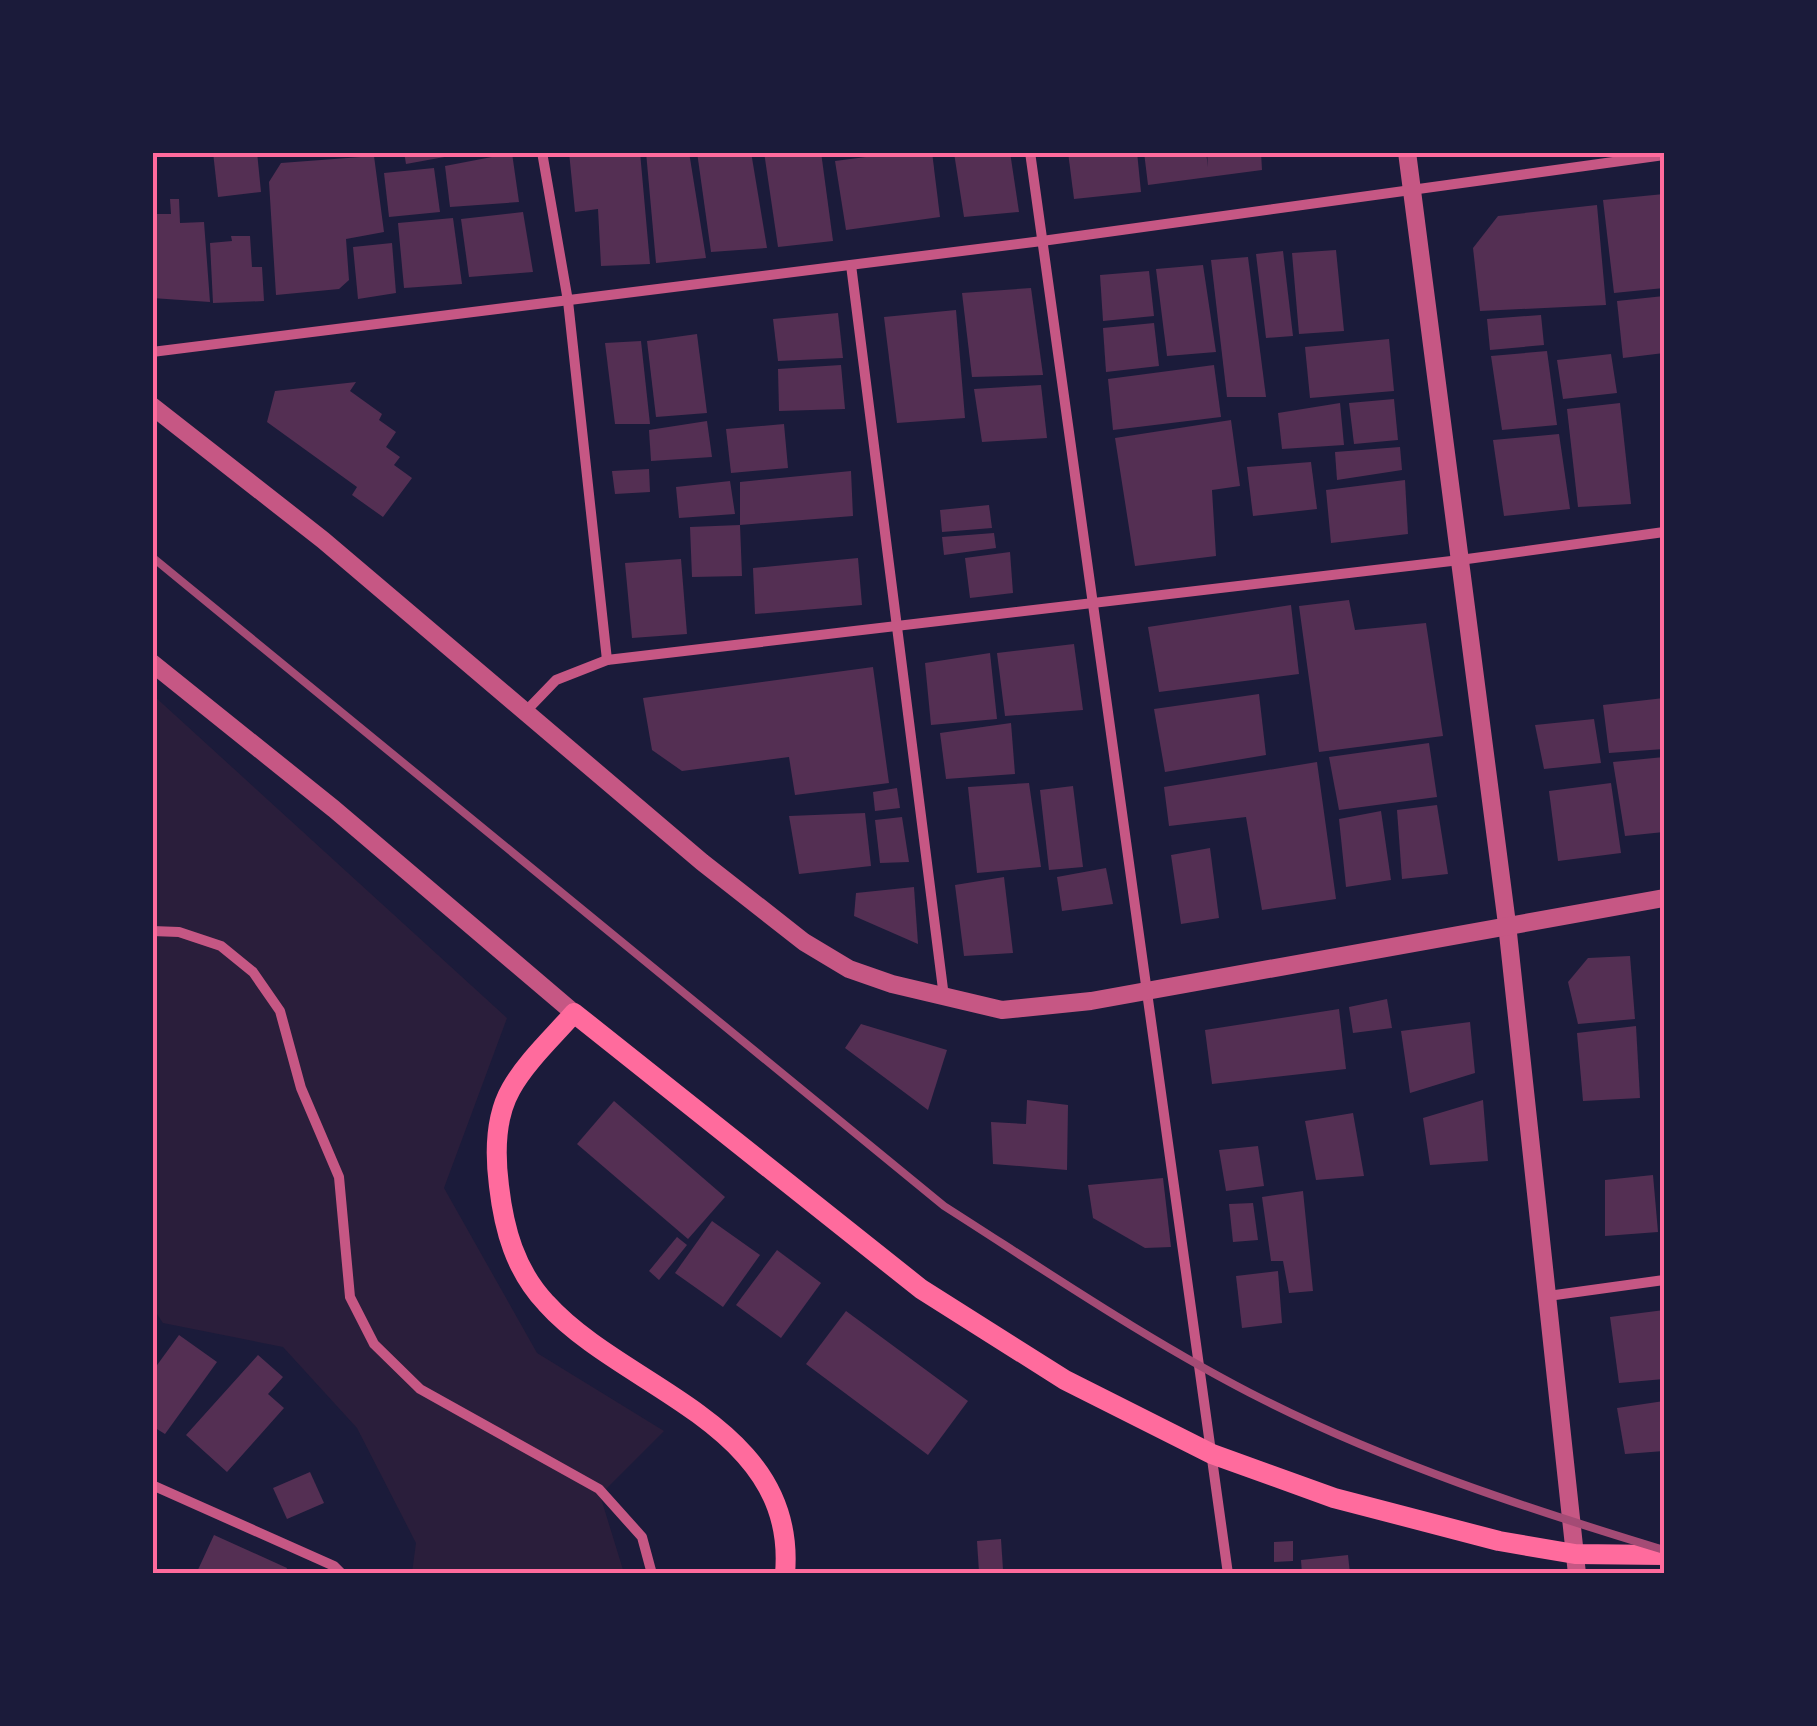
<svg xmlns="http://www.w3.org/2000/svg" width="1817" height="1726" viewBox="0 0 1817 1726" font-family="'DM Sans',sans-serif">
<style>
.green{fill:#2a1e3b}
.building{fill:#542f53}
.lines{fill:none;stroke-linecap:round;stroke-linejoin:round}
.minor{stroke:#c65784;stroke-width:10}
.tertiary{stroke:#c65784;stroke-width:18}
.secondary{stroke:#ff6b9d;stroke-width:20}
.rail{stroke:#a44b75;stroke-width:8}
.neatline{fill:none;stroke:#ff6b9d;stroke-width:4}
</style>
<rect width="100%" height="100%" fill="#1b1b3a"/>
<!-- green -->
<path class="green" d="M153,695L507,1018L444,1188L537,1353L664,1431L600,1495L624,1573H412L416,1543L357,1428L283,1347L163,1323L153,1308Z"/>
<!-- building -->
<g class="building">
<path d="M213,152H257L261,192L218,197Z"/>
<path d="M404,152H461V154L406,164Z"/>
<path d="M569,152H640L650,264L601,266L598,209L575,212Z"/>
<path d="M646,152H689L706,258L656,263Z"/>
<path d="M697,152H751L767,248L711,252Z"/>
<path d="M764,152H821L833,241L778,247Z"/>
<path d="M904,152H932L940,217L846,230L835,161Z"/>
<path d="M1010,152L1019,212L964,217L954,153Z"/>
<path d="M1068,152H1137L1141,192L1074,199Z"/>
<path d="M1144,152H1206L1208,167L1207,152H1261L1262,170L1148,185Z"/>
<path d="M512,153L519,202L450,207L445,166Z"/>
<path d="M374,156L384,232L346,239L349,280L339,289L276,295L269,182L281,163Z"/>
<path d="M434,168L440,212L389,217L384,173Z"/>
<path d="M1664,194V288L1614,293L1603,200Z"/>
<path d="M170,199H179L180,223L204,222L210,302L152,298V214H171Z"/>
<path d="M1597,205L1606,305L1480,311L1473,248L1498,216Z"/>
<path d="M523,212L533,272L469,277L461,219Z"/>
<path d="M453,218L462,284L404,288L398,223Z"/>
<path d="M231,236H250L252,267H262L264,301L213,303L210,243L232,241Z"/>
<path d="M392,243L396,293L358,299L353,247Z"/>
<path d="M1336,250L1344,331L1299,334L1292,253Z"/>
<path d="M1283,251L1293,336L1266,338L1256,254Z"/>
<path d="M1248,257L1266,397H1227L1211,260Z"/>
<path d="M1203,265L1216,352L1167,356L1156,269Z"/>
<path d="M1149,271L1154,316L1103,321L1100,275Z"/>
<path d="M1031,288L1043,375L972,377L962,293Z"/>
<path d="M1664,296V353L1623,358L1617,301Z"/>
<path d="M956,310L965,418L897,423L884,317Z"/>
<path d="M838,313L843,358L778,361L773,319Z"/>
<path d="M1541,315L1544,345L1490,350L1487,319Z"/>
<path d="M1154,323L1159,366L1106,372L1103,328Z"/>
<path d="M697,334L707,413L656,417L647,341Z"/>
<path d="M1389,339L1394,391L1310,398L1305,347Z"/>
<path d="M641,341L650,424H615L605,343Z"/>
<path d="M1547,351L1557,425L1502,430L1491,356Z"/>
<path d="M1611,354L1617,393L1563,399L1557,360Z"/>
<path d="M841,365L845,409L779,411L778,369Z"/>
<path d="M1214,365L1221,417L1113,430L1108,379Z"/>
<path d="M356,382L350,391L382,414L379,420L396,432L386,447L400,457L394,465L412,478L383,517L352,495L357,487L267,422L275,391Z"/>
<path d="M1041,385L1047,438L982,442L974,389Z"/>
<path d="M1394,399L1398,440L1354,444L1349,403Z"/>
<path d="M1340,403L1344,445L1282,449L1278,413Z"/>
<path d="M1620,403L1631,504L1578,507L1567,409Z"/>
<path d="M1231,420L1240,486L1212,490L1216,556L1135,566L1115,438Z"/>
<path d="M707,421L712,457L651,461L649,430Z"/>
<path d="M784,424L788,468L731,473L726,429Z"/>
<path d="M1559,434L1570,509L1504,516L1493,440Z"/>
<path d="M1400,447L1402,470L1337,480L1335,452Z"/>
<path d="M1311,462L1317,509L1253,516L1247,467Z"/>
<path d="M649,469L650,492L615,494L612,471Z"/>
<path d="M851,471L853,516L740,525L742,576L692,577L690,527L740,525V482Z"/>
<path d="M1405,480L1408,534L1331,543L1326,490Z"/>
<path d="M730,481L735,514L679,518L676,487Z"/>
<path d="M989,505L992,528L942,532L940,510Z"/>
<path d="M994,533L996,548L944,555L942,537Z"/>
<path d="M1010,552L1013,593L970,598L965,558Z"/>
<path d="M858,558L862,605L755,614L753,568Z"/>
<path d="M681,559L687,634L632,638L625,563Z"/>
<path d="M1349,600L1355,630L1426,623L1443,736L1319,752L1299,606Z"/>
<path d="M1291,605L1299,674L1159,692L1148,627Z"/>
<path d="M1074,644L1083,710L1005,716L997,653Z"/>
<path d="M990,653L997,719L931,725L925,663Z"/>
<path d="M873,667L889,783L795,795L789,757L682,771L652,750L643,698Z"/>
<path d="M1259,694L1266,755L1165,772L1154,709Z"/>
<path d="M1664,698V749L1609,753L1603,705Z"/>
<path d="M1594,719L1601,763L1544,769L1535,725Z"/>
<path d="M1011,723L1015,774L946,779L940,733Z"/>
<path d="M1429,743L1437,797L1339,810L1329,757Z"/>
<path d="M1664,757V832L1625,836L1613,762Z"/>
<path d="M1317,762L1336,899L1262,910L1246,817L1169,826L1164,787Z"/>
<path d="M1029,783L1041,867L977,873L968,787Z"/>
<path d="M1611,783L1621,853L1558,861L1549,791Z"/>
<path d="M1073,786L1083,867L1049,870L1040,790Z"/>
<path d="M897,788L900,808L875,811L873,792Z"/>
<path d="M1437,805L1448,874L1402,879L1397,810Z"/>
<path d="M1381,811L1391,880L1346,887L1339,819Z"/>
<path d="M865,813L871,866L799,874L789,816Z"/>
<path d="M902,817L909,862L880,863L875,820Z"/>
<path d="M1210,848L1219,918L1181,924L1171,855Z"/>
<path d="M1106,868L1113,904L1062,911L1057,877Z"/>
<path d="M1004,877L1013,953L964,956L955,885Z"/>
<path d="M914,887L918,944L854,916L856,893Z"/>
<path d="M1630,956L1635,1019L1578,1024L1568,982L1588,958Z"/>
<path d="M1387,999L1392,1028L1353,1033L1349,1007Z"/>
<path d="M1339,1009L1346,1069L1212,1084L1205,1030Z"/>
<path d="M1470,1022L1475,1073L1410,1093L1401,1031Z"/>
<path d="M861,1024L947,1050L928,1110L845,1048Z"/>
<path d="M1636,1026L1640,1098L1583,1101L1577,1033Z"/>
<path d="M1027,1100L1068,1105L1067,1170L993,1164L991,1122L1026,1124Z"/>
<path d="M1483,1100L1488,1161L1430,1165L1423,1118Z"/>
<path d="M614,1101L725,1197L688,1239L577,1144Z"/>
<path d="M1353,1113L1364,1176L1316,1180L1305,1121Z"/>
<path d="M1258,1146L1264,1186L1226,1191L1219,1150Z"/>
<path d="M1653,1175L1658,1232L1605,1236V1180Z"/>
<path d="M1163,1178L1171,1247L1145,1248L1093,1218L1088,1185Z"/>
<path d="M1303,1191L1313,1291L1289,1293L1283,1261H1271L1262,1197Z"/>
<path d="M1253,1203L1258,1240L1233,1242L1229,1204Z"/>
<path d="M712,1221L760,1255L723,1307L675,1273Z"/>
<path d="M677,1237L687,1245L659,1280L649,1271Z"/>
<path d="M777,1250L821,1283L781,1338L736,1305Z"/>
<path d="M1278,1271L1282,1323L1242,1328L1236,1276Z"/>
<path d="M1664,1310V1379L1619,1383L1610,1317Z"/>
<path d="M846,1311L968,1401L928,1455L806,1364Z"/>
<path d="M179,1335L217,1362L165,1434L152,1426V1372Z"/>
<path d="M258,1355L283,1377L268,1394L284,1408L227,1472L186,1435Z"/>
<path d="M1664,1401V1451L1625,1454L1617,1408Z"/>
<path d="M310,1472L324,1503L287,1519L273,1488Z"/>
<path d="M214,1535L287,1568L285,1574H196Z"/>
<path d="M1001,1539L1003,1570L979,1572L977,1541Z"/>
<path d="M1293,1541V1561L1274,1562V1542Z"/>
<path d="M1348,1555L1350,1574H1302L1301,1560Z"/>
</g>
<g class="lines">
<!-- minor -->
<g class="minor">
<path d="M542,152L568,301L607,660"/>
<path d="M1030,152L1228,1574"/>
<path d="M851,265L944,997"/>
<path d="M152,352L1042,241L1664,155"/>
<path d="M528,709L556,680L607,660L1460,560L1664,532"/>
<path d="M152,931L179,932L221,946L253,972L280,1011L301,1088L339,1177L350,1297L374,1344L420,1389L599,1489L642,1537L652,1574"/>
<path d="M1548,1296L1664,1280"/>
<path d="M152,1485L334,1566L342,1574"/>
</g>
<!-- tertiary -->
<g class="tertiary">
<path d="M1407,152L1507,924L1577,1574"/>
<path d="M152,406L323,540L702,862L804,942L849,969L892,984L1002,1010L1091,1001L1664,898"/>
<path d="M152,663L334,809L574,1013"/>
</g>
<!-- secondary -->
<path class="secondary" d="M785,1574C798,1424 624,1390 546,1303C515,1270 504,1229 499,1186C495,1155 495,1117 511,1089C526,1062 553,1037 574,1013L921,1289L1065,1380L1212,1454L1334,1498L1499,1541L1575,1554L1664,1555"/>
<!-- rail -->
<path class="rail" d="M152,557L944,1206C1049,1273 1153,1344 1264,1400C1391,1464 1529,1509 1664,1550"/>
</g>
<!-- border -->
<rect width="1817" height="1726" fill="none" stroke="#1b1b3a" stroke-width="310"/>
<rect x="155" y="155" width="1507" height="1416" class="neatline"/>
</svg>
